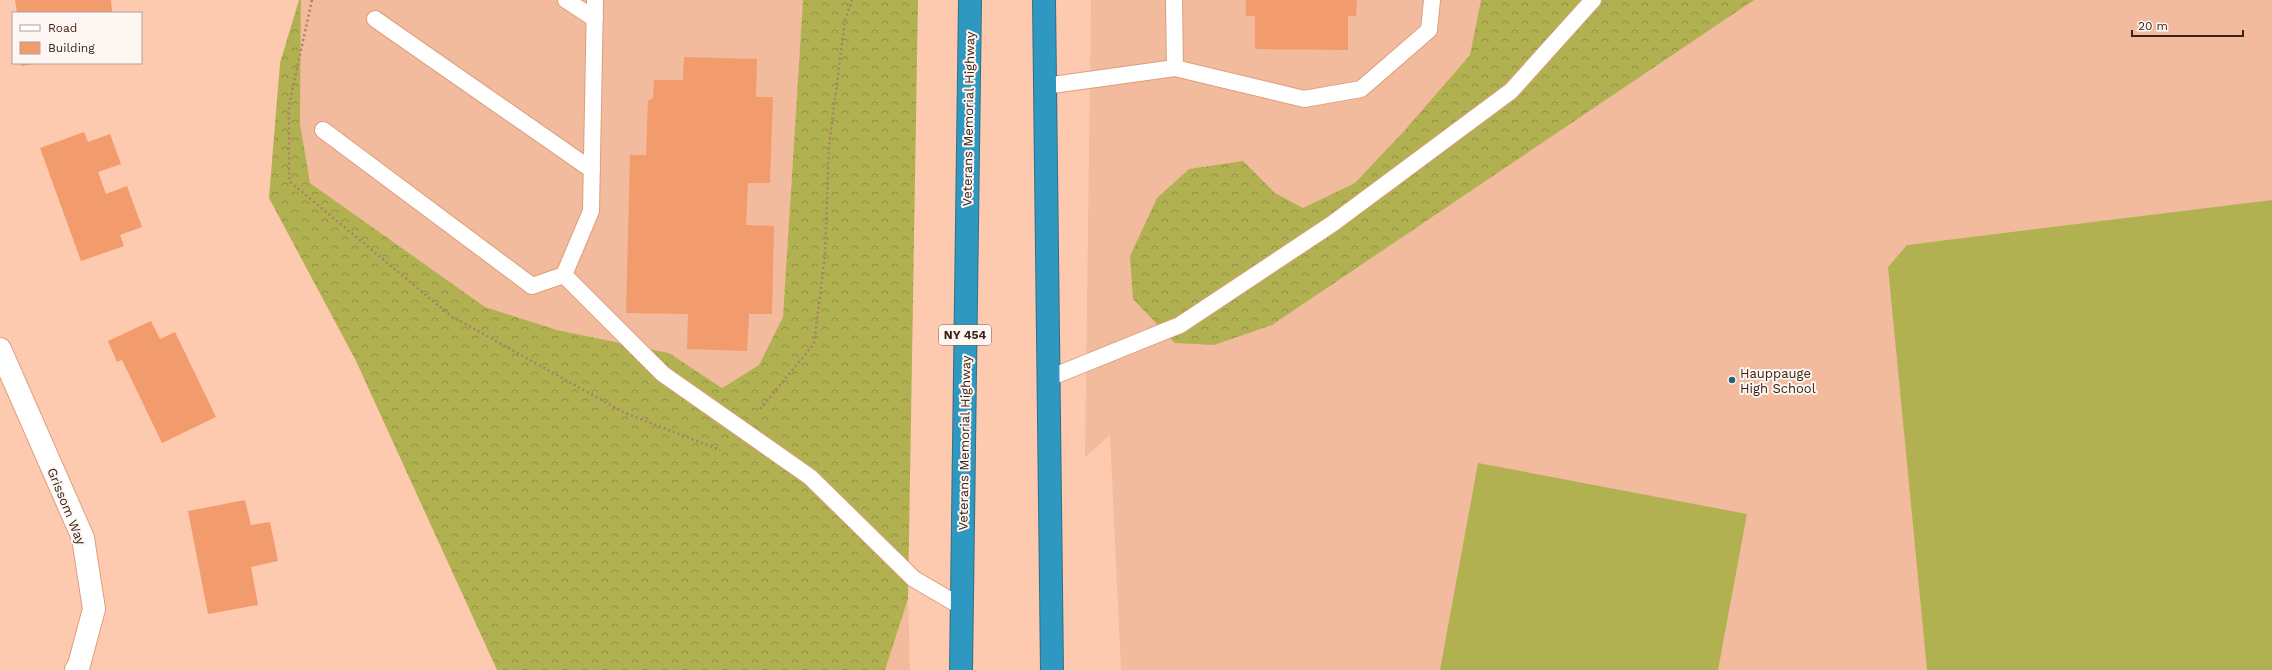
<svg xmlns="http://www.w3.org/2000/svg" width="2272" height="670" viewBox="0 0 2272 670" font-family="'Work Sans',sans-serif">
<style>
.built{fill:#f2bb9d}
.forest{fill:url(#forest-crowns)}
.pitch{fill:#b2b152}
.building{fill:#f29b6c}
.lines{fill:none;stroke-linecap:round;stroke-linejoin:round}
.lane-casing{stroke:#dc9e7d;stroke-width:18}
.street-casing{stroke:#dc9e7d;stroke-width:24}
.highway-casing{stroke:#346f84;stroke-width:24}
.path{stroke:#a9806c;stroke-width:2.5;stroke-dasharray:2 3;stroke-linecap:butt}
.lane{stroke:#fff;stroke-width:16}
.street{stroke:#fff;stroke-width:22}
.highway{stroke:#2f98c0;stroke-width:22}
.poi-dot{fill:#246078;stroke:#fdf6f3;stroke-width:1.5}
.labels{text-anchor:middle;stroke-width:4;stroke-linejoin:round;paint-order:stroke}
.shield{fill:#fdf6f3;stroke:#766258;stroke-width:1}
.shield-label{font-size:12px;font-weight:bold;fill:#3c2316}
.street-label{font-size:13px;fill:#3c2316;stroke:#fdf6f3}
.poi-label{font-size:13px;fill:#3c2316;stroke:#fdf6f3;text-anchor:start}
</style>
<defs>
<pattern id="forest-crowns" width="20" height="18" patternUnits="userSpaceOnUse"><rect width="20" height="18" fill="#b2b152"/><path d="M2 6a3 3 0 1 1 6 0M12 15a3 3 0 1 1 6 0" fill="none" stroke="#929043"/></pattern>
</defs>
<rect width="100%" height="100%" fill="#fecaaf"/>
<!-- built -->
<g class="built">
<path d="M301,0H803L783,317L759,365L722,388L669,353L557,330L485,307L309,183L300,124Z"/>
<path d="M1091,0H2272V670H1121L1110,435L1085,457Z"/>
<path d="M908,599L910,670H885Z"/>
</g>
<!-- forest -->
<g class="forest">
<path d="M299,0H301L300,124L310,183L485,307L557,330L669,353L722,388L759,365L783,317L803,0H918L908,599L885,670H497L356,361L269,198L280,63Z"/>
<path d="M1481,0H1754L1272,325L1214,345L1175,343L1133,299L1130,256L1157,198L1189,169L1243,161L1275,193L1303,208L1355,183L1405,130L1470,55Z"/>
</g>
<!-- pitch -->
<g class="pitch">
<path d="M2272,200V670H1927L1888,267L1907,245Z"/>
<path d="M1478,463L1747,514L1718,670H1440Z"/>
</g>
<!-- building -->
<g class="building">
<path d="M15,0H111L112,12L17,13Z"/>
<path d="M1246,0H1357L1356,16H1348V50L1255,49V16H1246Z"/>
<path d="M684,57L757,59L756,97H773L770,183H748L746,225L774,226L772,314H749L747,351L687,349L688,314L626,313L630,155H646L648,101L653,98L654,80H683Z"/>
<path d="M21,63H34V64L21,66Z"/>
<path d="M84,132L88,142L110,134L121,164L98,172L106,194L127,186L142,227L120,235L124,246L81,261L40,148Z"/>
<path d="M151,321L160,339L175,332L216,417L162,443L122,360L117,362L108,341Z"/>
<path d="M245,500L251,525L270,522L278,561L251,567L258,605L208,614L188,511Z"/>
</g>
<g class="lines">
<defs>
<g id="lane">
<path d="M566,0L595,19"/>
<path d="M1174,0L1175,68"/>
<path d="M375,19L592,170"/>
<path d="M1045,86L1175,68L1304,99L1361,89L1429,30L1432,0"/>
<path d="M323,130L532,286L564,275L591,211L595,0"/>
<path d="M564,275L663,374L810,477L914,579L962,607"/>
<path d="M1049,378L1180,325L1332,224L1511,91L1593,0"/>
</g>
<path id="street" d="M0,349L83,538L94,609L79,665L76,670"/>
<g id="highway">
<path d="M1044,0L1052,670"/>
<path d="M961,670L970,0"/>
</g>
</defs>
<!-- lane casing -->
<use href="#lane" class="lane-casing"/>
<!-- street casing -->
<use href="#street" class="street-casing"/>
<!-- highway casing -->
<use href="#highway" class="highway-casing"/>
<!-- path -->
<g class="path">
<path d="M312,0L289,105V181L451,316L625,413L720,450"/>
<path d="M760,409L814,344L825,255L829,146L845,20L852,0"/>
</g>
<!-- lane -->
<use href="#lane" class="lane"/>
<!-- street -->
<use href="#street" class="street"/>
<!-- highway -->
<use href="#highway" class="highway"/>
</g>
<!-- markers -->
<circle class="poi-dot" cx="1732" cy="380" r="4"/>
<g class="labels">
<!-- shield labels -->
<rect class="shield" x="939" y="325" width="52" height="20" rx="3"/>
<g class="shield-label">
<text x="965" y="339">NY 454</text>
</g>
<!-- street labels -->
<g class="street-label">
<text transform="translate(968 119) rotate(-89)" y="5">Veterans Memorial Highway</text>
<text transform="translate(964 443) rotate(-89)" y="5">Veterans Memorial Highway</text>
<text transform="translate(67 506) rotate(68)" y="5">Grissom Way</text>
</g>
<!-- poi labels -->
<g class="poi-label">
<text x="1740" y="378">Hauppauge<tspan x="1740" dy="15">High School</tspan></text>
</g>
</g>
<!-- legend -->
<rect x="12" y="12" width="130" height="52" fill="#fdf6f3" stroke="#b0a29b"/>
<rect x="20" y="25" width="20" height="6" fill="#ffffff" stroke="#b0a29b"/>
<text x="48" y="32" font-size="12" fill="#3c2316">Road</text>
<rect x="20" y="42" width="20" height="12" fill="#f29b6c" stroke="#b0a29b"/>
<text x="48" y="52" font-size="12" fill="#3c2316">Building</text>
<!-- scale -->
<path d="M2132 30v6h111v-6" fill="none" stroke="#3c2316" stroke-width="2"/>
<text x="2138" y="30" font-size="12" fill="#3c2316" stroke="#fdf6f3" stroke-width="3" paint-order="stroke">20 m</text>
</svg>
